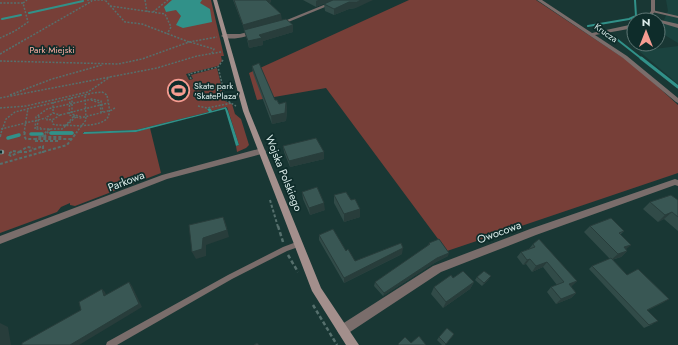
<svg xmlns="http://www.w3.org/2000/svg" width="678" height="345" viewBox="0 0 678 345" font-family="Jost,sans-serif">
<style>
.built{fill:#1b433f}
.green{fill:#773f38}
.water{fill:#319189}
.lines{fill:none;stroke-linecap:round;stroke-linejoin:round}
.stream-far2{stroke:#319189;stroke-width:2}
.stream-far1{stroke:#319189;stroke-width:3}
.stream{stroke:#319189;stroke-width:3.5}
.path-far2{stroke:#56706d;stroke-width:1.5;stroke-dasharray:2 1.5;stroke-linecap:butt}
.path-far1{stroke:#56706d;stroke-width:2;stroke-dasharray:3 2;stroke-linecap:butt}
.path{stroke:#56706d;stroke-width:2.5;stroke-dasharray:4 2.5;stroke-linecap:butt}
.lane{fill:#7a6d6b;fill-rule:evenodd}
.street{fill:#7a6d6b;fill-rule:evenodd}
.secondary{fill:#a38f8c;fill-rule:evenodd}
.rail-casing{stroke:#7e9593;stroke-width:4.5}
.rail{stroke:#0e2c2a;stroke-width:3;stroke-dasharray:9;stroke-linecap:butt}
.wall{fill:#314b48}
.shaded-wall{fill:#283d3b}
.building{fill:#395754;stroke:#283d3b}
.labels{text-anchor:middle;stroke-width:3.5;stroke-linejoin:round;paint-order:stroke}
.far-street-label{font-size:9px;fill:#daebe9;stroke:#0e2c2a}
.far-park-label{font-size:9px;fill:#feafa4;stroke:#0e2c2a}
.far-poi-label{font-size:9px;fill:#daebe9;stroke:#0e2c2a;text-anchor:start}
.street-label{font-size:11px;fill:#daebe9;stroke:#0e2c2a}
</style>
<rect width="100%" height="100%" fill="#193734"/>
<!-- built -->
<g class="built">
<path d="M666,0H678V43L658,31V25L663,22L668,11Z"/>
<path d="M678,46V84L639,51Z"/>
</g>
<!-- green -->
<g class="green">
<path d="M0,0H211L224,56H221L222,61L218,66L186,74L189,80L193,79L191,75L217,68L225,101L232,104L235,114L241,119L249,145L246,148L237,152L236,146L239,145L227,107L211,111L210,108L207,109L209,112L136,130L84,132L83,133L136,132L150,128L161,173L75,206L70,205V203L61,207L57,212L0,233Z"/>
<path d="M409,0H536L634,65L678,105V173L447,251L326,88L257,100L249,73Z"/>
</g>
<!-- water -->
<g class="water">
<path d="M172,0H202L200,3L210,9L212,22L183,28L176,25L181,16L176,10L166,12L164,7Z"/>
<path d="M226,107L228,111L239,145L236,146L225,109L136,132L83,134L84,132L136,130L209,112L207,109L210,108L212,111Z"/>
</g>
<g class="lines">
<!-- stream-far2 -->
<g class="stream-far2">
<path d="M29,13L83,1"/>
<path d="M2,19L21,15"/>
<path d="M588,26L629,19L636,16L635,0"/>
<path d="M614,37L642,59"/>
</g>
<!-- stream-far1 -->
<g class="stream-far1">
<path d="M641,58L678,87"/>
<path d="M51,133H72"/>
</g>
<!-- stream -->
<g class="stream">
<path d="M51,133H72"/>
<path d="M31,134H42"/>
<path d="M8,138L19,135"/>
</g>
<!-- path-far2 -->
<g class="path-far2">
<path d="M87,0H105"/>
<path d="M145,0L147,12"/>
<path d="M0,3H23L28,22L15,31L0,38"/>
<path d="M23,3L27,0"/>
<path d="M110,6L165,14L171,27L167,34"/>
<path d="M153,12L168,0"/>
<path d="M189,42L217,37"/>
<path d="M190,42L214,49L212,53"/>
<path d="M0,54L92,1"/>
<path d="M223,60L218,67L226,100L236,106"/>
<path d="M0,61L118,64L142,59L189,42L142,24L125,22L105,0"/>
<path d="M191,79L189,74L218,67"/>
<path d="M10,95L52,79L102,65"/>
<path d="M72,97V114L82,117"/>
<path d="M0,98L157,68L197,56L221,52"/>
<path d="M70,98L69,115L80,118L112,110L116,107"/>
<path d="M91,100L100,103L101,112"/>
<path d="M53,102V113"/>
<path d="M198,106L207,108L232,103"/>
<path d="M0,108L26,106L88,92L110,77"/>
<path d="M53,113L60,115L54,119L47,120V117Z"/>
<path d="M60,115L108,103"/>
<path d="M39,116L37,127L41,128"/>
<path d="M76,117L62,129H35L36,117L47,109L92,99L101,101L103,112"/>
<path d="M65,126L75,115"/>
<path d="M1,129L46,118"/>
<path d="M1,133L6,119L15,112L93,93L102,92L107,95C108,102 111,111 108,117C101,129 67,125 55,125L53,124L52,120"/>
<path d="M24,133L28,108"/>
<path d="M45,133L49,129"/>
<path d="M47,133L51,128"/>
<path d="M76,133L86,120L85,95"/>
</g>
<!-- path-far1 -->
<g class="path-far1">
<path d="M25,132L24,136L26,139H72"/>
<path d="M0,137L1,132"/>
<path d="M42,137L46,132"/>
<path d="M44,137L48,132"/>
<path d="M58,141H34L38,137H62"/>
<path d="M13,151L19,152L11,156L8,154Z"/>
<path d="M19,152H27L43,146V153"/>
<path d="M19,152L27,147L33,148"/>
<path d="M0,164L67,145L77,132"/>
<path d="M270,200L278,227"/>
</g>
<!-- path -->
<g class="path">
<path d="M278,226L283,242"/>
<path d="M288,255L298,272"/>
<path d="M313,305L337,345"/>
</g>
<!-- lane -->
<g class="lane">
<path d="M652,10L678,16V18L652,12Z"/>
<path d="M299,241L301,242L302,244L301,246L287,251L232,279L117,345H106L107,342L228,275L283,247Z"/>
</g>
<!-- street -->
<g class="street">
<path d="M336,0H342L281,25L277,24Z"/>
<path d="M537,0H542L592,33L634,24V28L595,35L627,56L678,98V103L676,102L623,58Z"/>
<path d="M651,0H655V11L649,20H645L651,11Z"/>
<path d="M656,19L678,24V28L658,22V20H656Z"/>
<path d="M255,30L257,31V33C247,36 231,42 221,36L224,34H240Z"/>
<path d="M262,148L266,151L265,153L167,179L0,244V236L162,175Z"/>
<path d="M675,179L678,180V186L675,185L536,235L441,272L347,334L343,336L339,334L337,330L339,326L433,266L530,229Z"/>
</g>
<!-- secondary -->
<path class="secondary" d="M213,0H217L249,111L321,288L359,345H346L312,291L243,111Z"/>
<defs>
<path id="rail" d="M0,152H2"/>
</defs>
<!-- rail casing -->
<use href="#rail" class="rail-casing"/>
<!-- rail -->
<use href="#rail" class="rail"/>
</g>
<!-- wall -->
<g class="wall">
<path d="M233,0H271V2L269,3L281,14V20L293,32L263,41V45L249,48L245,31Z"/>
<path d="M303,0H332L316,7Z"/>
<path d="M324,4L356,8L349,9L334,15L325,11Z"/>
<path d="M252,66L275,100L279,104L286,102L287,110L286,121L272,124L253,73Z"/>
<path d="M283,146L324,152V159L290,167L284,152Z"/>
<path d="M302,192L325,210L310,215L303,199Z"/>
<path d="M334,195L360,217L344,222L334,203Z"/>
<path d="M678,200V231L664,219L658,222L643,209L650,202Z"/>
<path d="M590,226L624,231L620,235L626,249L627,251L621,257L612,260L627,275L664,302L648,310L653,324L644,328L589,269L592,266L610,259L584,232Z"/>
<path d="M319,235L346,251L355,261L402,254L344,283L319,240Z"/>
<path d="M429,243L448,256L436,262L383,296L374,286L375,282L428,246Z"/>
<path d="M533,244L577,281L571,286L576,293L571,298L556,304L547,292L551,287L557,285L543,267L532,272L526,264L523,265L517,257L521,252L529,249Z"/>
<path d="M491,276L488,280L482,286L475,280L477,277Z"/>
<path d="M453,278L474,282L470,289L443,308L431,294L434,287Z"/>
<path d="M454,334L445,345H442L437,340L439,337Z"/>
</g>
<!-- shaded-wall -->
<g class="shaded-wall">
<path d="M264,0H271V2L265,3Z"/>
<path d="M318,0H332L316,7V1Z"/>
<path d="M361,0H373L356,8L349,9L334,15V9L349,2Z"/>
<path d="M281,14L282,20L244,31L243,25Z"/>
<path d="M293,25V32L263,41V45L249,48L248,41L259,35Z"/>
<path d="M286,102L287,110L286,121L272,124L271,116Z"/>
<path d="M324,152V159L290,167L289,161Z"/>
<path d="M324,203L325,210L310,215L309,208Z"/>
<path d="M360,209V217L344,222V214Z"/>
<path d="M672,212L664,219L658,222L665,215Z"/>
<path d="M223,217L226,224L229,237L206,245V256L196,259L192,252L203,238Z"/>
<path d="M631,245L624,251V247Z"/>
<path d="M403,248L402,254L344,283V278Z"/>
<path d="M627,251L621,257L611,260L618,254Z"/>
<path d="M449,253L448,256L436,262L383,296L384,293L437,258Z"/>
<path d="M530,259L526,264L523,265L527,260Z"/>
<path d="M547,262L543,267L532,272L536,266Z"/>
<path d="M491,276L488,280L482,286L484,283Z"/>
<path d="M577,281L572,286L564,289L569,284Z"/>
<path d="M129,282L132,286L142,307L79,345H70Z"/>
<path d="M474,282L470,289L443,308L446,302Z"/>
<path d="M102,289L105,292L108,300L104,296Z"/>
<path d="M576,293L571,298L556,304L561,299Z"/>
<path d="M669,299L664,302L642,313L647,310Z"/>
<path d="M0,323L8,327L11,345H0Z"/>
</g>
<!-- building -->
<g class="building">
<path d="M234,0H266L281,14L243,25Z"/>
<path d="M333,0H361L357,2H349L334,9L324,4Z"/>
<path d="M286,19L293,25L259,35L262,38L248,41L244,30Z"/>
<path d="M259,63L275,100H277L279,104L286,102L285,113L271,116L252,66Z"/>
<path d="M316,138L324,152L289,161L283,146Z"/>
<path d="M317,187L324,203L309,208L302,192Z"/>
<path d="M346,192L351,200L355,199L360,209L344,214L334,195Z"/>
<path d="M671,195L678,200V217L672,212L665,215L650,202Z"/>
<path d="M223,217L227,230L203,238L202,249L192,252L189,225Z"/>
<path d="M611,218L624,231L619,233L631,245L624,247L627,251L618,254L590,226Z"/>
<path d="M333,229L346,251L348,249L355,261L401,243L403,248L344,278L319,235Z"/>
<path d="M439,239L449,253L437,258L384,293L375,282L430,244L429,243Z"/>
<path d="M539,239L577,281L569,284L576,293L561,299L551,287L564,282L547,262L536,266L530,259L527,260L521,252L535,247L533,244Z"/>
<path d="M611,258L627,275L638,269L669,299L647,310L658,321L649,325L592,266Z"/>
<path d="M463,271L474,282L446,302L434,287L451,275L453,278Z"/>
<path d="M484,271L491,276L484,283L477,277Z"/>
<path d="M129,282L139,304L70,345H22V343L81,310L79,302L102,289L104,296Z"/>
<path d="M447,328L454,334L446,344L439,337Z"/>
<path d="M419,336L426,345H399L398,344L405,337L411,343Z"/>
<path d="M257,343L259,345H254Z"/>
</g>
<!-- icons -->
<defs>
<symbol id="stadium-ring" viewBox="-11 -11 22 22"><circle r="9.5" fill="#0e2c2a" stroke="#f59c91" stroke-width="1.5"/><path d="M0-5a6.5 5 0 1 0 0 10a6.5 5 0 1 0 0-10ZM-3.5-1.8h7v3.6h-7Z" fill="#f59c91"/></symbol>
</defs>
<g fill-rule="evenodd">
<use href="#stadium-ring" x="166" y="78" width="25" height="25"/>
</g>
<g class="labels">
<!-- far-street labels -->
<g class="far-street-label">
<text transform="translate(606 33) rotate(35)" y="3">Krucza</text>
</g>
<!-- far-park labels -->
<g class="far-park-label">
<text x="52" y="53">Park Miejski</text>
</g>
<!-- far-poi labels -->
<g class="far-poi-label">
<text x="194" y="89">Skate park<tspan x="194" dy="10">'SkatePlaza'</tspan></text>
</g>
<!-- street labels -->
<g class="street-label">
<text transform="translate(284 173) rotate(68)" y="4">Wojska Polskiego</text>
<text transform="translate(126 181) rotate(-21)" y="4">Parkowa</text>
<text transform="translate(499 232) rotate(-20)" y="4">Owocowa</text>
</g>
</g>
<!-- north arrow -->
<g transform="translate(646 32)"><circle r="19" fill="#0e2c2a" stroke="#607876"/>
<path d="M0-3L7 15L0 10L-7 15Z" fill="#f59c91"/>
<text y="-6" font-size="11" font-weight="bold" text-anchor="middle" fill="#daebe9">N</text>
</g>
</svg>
